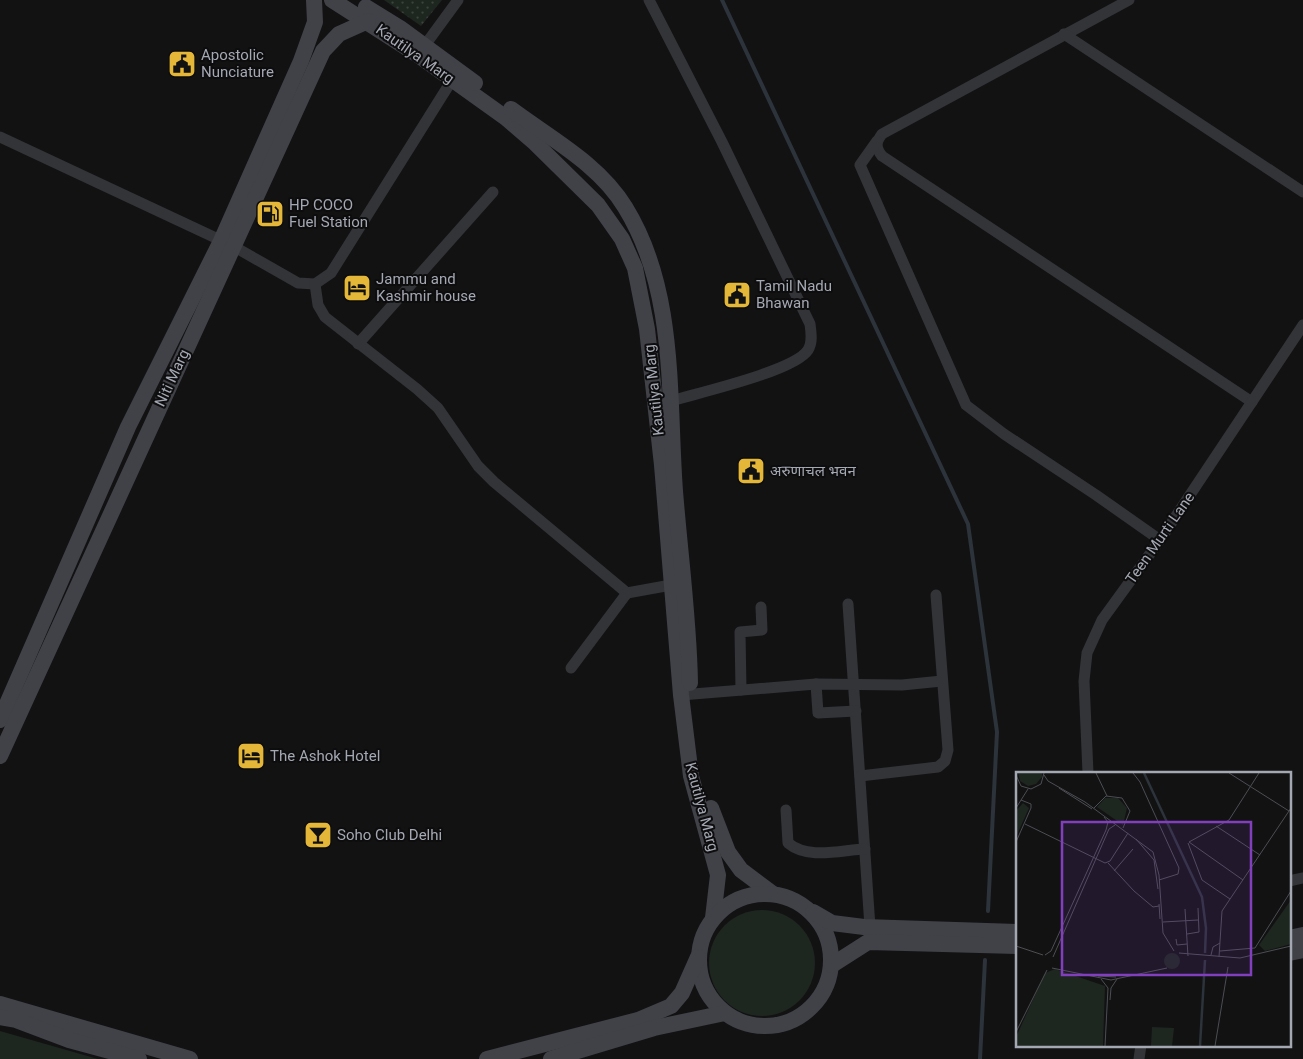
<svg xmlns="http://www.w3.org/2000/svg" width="1303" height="1059" viewBox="0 0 1303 1059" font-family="Roboto,'Noto Sans Devanagari',sans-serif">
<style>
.green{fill:#1e2620}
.garden{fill:url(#garden-dots)}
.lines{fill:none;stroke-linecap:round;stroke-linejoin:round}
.stream{stroke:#2c333b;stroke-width:4}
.street{stroke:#333438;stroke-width:11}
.secondary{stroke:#414248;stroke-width:16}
.labels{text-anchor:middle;stroke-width:4;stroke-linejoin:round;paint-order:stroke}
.street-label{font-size:15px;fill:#a4a8b3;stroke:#0d0d0e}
.poi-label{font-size:15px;fill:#a4a8b3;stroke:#0d0d0e;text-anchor:start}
.inset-river{fill:none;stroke:#2c333b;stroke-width:2.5}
.inset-road{fill:none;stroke:#4c4e53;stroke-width:1}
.view{fill:#813fbd;fill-opacity:0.15;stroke:#813fbd;stroke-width:2.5}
.inset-edge{fill:none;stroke:#a4a8b3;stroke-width:2.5}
</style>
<defs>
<pattern id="garden-dots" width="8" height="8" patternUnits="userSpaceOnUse" patternTransform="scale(1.25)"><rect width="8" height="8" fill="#1e2620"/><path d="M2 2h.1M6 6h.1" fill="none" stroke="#3c433e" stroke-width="1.8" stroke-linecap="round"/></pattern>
</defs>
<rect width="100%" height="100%" fill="#121213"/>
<!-- green -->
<g class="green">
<circle cx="762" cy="963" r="53"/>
<path d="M0,1031L98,1059H0Z"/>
</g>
<!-- garden -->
<path class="garden" d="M384,0H442L421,26Z"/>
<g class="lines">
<!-- stream -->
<g class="stream">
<path d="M722,0L968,524L997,732L988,911"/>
<path d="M980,1059L985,960"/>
</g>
<!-- street -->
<g class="street">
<path d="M649,0L722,142L810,324C811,332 813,342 808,350C795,371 697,393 671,401"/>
<path d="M1129,0L882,134C876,142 875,147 882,156L1252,402"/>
<path d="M1064,34L1303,192"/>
<path d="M420,52L458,0"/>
<path d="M0,137L233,246L298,283L315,284L331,273L452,80"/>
<path d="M877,141L860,165L966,405L1004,434L1096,495L1160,540"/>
<path d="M315,284L318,305L325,317L417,389L438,408L478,466L494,482L627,593L671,585"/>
<path d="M358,344L493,192"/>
<path d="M848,604L870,927"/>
<path d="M571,668L627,593"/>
<path d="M816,684L818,713L856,711"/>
<path d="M741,690L740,632L762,630L761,607"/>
<path d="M681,695L816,684L902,685L942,681"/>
<path d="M1088,773L1084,681L1087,653L1102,620L1160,540L1303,325"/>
<path d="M860,776L938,767L945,761L948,750L936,595"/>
<path d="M786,810L788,843C808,860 841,850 865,849"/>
<path d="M1289,881L1303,878"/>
<path d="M1139,1059L1141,1045"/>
</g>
<!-- secondary -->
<g class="secondary">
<path d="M332,0L418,55L506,118L535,143L598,205L622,239L635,268L647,329L662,465L681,695L691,776L718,875L713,918"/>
<path d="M366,7L400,28L475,83"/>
<path d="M511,109C551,139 599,164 625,207C677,291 668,396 675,491C680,555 689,619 690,683"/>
<path d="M0,720L128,427L221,241L301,61L315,22L314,0"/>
<path d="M0,756L323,51L339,34L368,21"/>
<path d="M711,808L728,852L741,870L773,894"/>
<circle cx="765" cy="960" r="66"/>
<path d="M813,912L832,923L864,927L1017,932"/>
<path d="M1289,938L1303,935"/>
<path d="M1289,953L1303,950"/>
<path d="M832,965L868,942L1017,946"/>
<path d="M0,1004L190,1059"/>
<path d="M0,1017L16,1020L69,1040L139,1059"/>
<path d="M487,1059L638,1020L671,1006L682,993L698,957"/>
<path d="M551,1059L654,1028L725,1013"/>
</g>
</g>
<!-- icons -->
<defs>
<symbol id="civic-square" viewBox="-11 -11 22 22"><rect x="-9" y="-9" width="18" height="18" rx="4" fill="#e5b738" stroke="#0d0d0e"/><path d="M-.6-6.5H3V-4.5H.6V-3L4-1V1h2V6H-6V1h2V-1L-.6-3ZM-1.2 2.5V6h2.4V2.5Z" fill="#111"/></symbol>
<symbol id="fuel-square" viewBox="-11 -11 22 22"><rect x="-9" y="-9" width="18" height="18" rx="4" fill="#e5b738" stroke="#0d0d0e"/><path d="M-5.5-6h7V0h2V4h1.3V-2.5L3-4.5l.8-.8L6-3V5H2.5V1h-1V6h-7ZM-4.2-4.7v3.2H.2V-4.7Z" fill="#111"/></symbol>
<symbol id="hotel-square" viewBox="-11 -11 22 22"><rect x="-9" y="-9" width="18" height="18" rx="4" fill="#e5b738" stroke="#0d0d0e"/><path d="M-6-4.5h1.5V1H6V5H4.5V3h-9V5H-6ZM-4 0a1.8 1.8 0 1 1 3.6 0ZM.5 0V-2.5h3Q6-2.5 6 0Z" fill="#111"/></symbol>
<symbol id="bar-square" viewBox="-11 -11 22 22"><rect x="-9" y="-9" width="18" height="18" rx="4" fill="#e5b738" stroke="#0d0d0e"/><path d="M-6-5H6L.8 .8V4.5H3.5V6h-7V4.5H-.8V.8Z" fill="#111"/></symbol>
</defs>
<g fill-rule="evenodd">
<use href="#civic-square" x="166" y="48" width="32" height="32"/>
<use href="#fuel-square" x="254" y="198" width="32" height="32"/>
<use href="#hotel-square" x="341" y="272" width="32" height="32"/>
<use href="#civic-square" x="721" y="279" width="32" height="32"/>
<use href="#civic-square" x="735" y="455" width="32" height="32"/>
<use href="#hotel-square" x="235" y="740" width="32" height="32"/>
<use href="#bar-square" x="302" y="819" width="32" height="32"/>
</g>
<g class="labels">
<!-- street labels -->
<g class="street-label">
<text transform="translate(415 54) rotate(35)" y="5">Kautilya Marg</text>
<text transform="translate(172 378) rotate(-65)" y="5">Niti Marg</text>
<text transform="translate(654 390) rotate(-96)" y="5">Kautilya Marg</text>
<text transform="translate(1160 538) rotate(-55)" y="5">Teen Murti Lane</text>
<text transform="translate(702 807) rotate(75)" y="5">Kautilya Marg</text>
</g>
<!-- poi labels -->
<g class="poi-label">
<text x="201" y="60">Apostolic<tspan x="201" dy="17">Nunciature</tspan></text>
<text x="289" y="210">HP COCO<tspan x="289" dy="17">Fuel Station</tspan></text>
<text x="376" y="284">Jammu and<tspan x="376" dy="17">Kashmir house</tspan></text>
<text x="756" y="291">Tamil Nadu<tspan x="756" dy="17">Bhawan</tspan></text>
<text x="770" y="476">अरुणाचल भवन</text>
<text x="270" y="761">The Ashok Hotel</text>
<text x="337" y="840">Soho Club Delhi</text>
</g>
</g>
<!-- overview -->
<g transform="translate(1016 772)">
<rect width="275" height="275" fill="#121213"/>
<path d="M2,1H26V5L20,12L12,14L4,9ZM7,31L13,36L0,65V39ZM275,128V172L249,179L243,173ZM148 189a8 8 0 1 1 16 0a8 8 0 1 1-16 0ZM39,197L89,214L87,274H0V265L29,201ZM136,255L158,256L156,274H135Z" fill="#1e2620"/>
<path d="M89,26H102L111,36L107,53L81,35Z" fill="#1e2620"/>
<path class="inset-river" d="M128,1L186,125L190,156L189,181M184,274L189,188"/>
<path class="inset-road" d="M80,1L91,24M117,1L124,10L163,96L162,102L143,108M213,1L273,39M0,3L5,14L15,17L25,12L28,1M28,3L32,9L69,30L137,80L143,103L147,161L158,179M43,16L76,37M0,36L12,17M78,36L90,24L106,26L114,39L107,56M9,52L89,91L94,89L112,61M200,54L244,83M120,67L138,88L142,117M0,70L15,36V32L5,28M172,71L186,108L214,127M92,91L118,119L137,135L143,134M98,99L117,77M227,108L173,70L213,48L243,1M143,132L144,147M169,137L172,184M147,150L182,148M171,162L183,160L182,136M160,167L161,173L171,172M0,174L27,183M239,176L275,119M204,179L239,176M163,181L224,186L275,174M29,183L35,179L90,58L92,50L88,45M195,183L197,175L204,171M37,185L93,57L99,53M203,185L206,139L275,36M36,196L95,208L151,196M82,204L100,205M85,207L92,216L89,274M94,228L95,216L101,207M0,260L31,198M199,274L212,195"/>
<path class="view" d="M46,50H235V203H46Z"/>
<rect width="275" height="275" class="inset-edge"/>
</g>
</svg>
